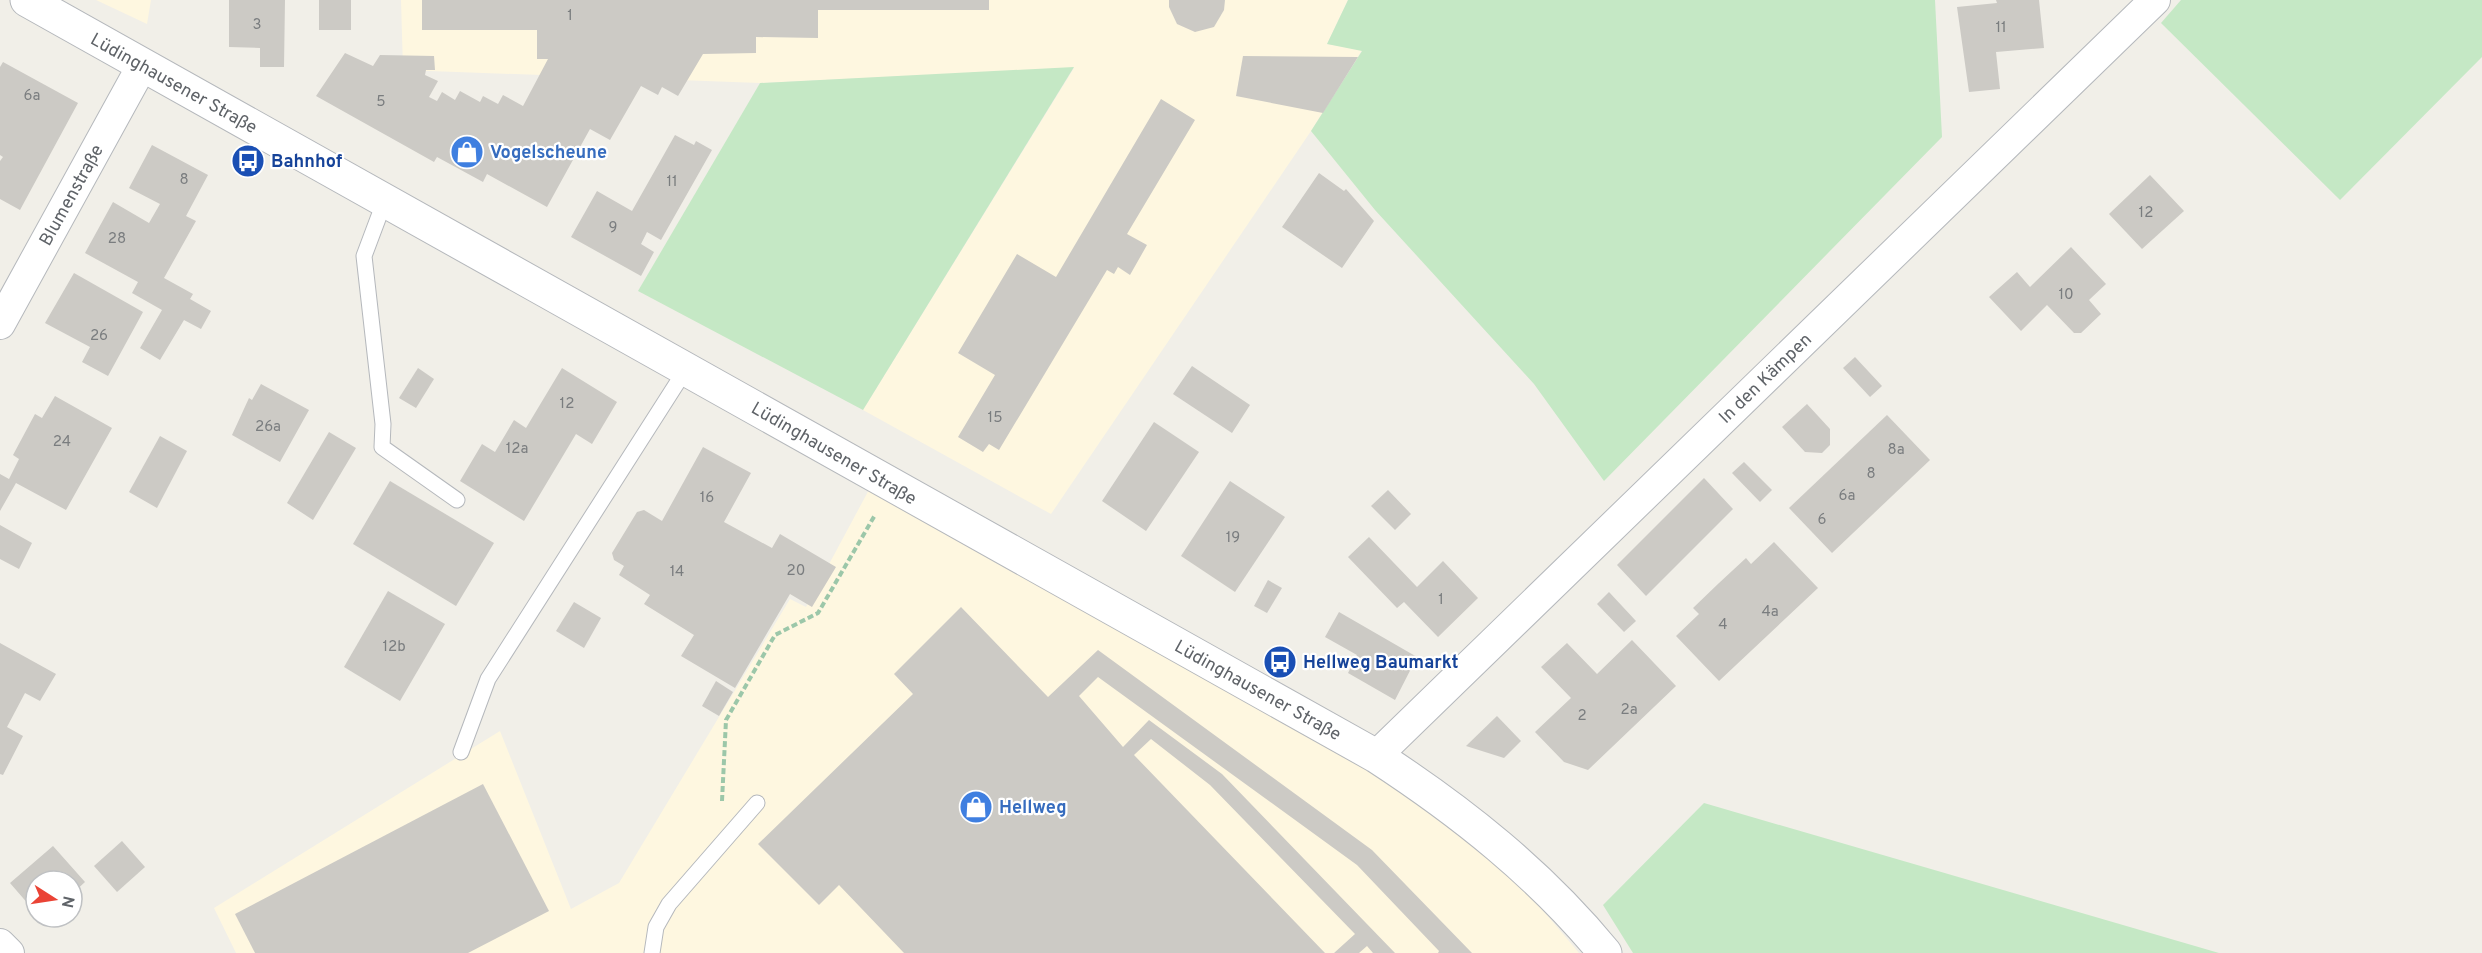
<svg xmlns="http://www.w3.org/2000/svg" width="2482" height="953" viewBox="0 0 2482 953" font-family="Overpass,sans-serif">
<style>
.commercial{fill:#fef7e0}
.green{fill:#c5e8c5}
.building{fill:#cccac5}
.lines{fill:none;stroke-linecap:round;stroke-linejoin:round}
.service-casing{stroke:#b5b8bc;stroke-width:17}
.minor-casing{stroke:#b5b8bc;stroke-width:32}
.tertiary-casing{stroke:#b5b8bc;stroke-width:35}
.path{stroke:#9cc7a9;stroke-width:4;stroke-dasharray:6 3;stroke-linecap:butt}
.service{stroke:#fff;stroke-width:15}
.minor{stroke:#fff;stroke-width:30}
.tertiary{stroke:#fff;stroke-width:33}
.labels{text-anchor:middle;stroke-width:4.5;stroke-linejoin:round;paint-order:stroke}
.number-label{font-size:15px;fill:#7a7d7f}
.street-label{font-size:18px;fill:#5f6368;stroke:#fff}
.shop-label{font-size:18px;font-weight:bold;fill:#366cbe;stroke:#fff;text-anchor:start}
.transit-label{font-size:18px;font-weight:bold;fill:#164399;stroke:#fff;text-anchor:start}
</style>
<rect width="100%" height="100%" fill="#f1efe8"/>
<!-- commercial -->
<g class="commercial">
<path d="M96,0H151L147,24Z"/>
<path d="M401,0H1348L1327,44L1362,50L1311,131L1051,514L863,410L1074,68L760,83L403,70Z"/>
<path d="M878,473L1385,761L1491,849L1579,953H236L214,908L500,731L571,909L619,883L790,599L806,607Z"/>
</g>
<!-- green -->
<g class="green">
<path d="M1348,0H1935L1942,137L1604,481L1534,384L1375,210L1311,131L1362,51L1327,44Z"/>
<path d="M2181,0H2482V57L2340,200L2161,23Z"/>
<path d="M1074,67L863,410L638,291L760,83Z"/>
<path d="M1704,803L2219,953H1633L1603,905Z"/>
</g>
<!-- building -->
<g class="building">
<path d="M229,0H285L284,67H260V48L229,47Z"/>
<rect x="319" y="0" width="32" height="30"/>
<path d="M422,0H989V10H818V38L756,37V53L703,54L678,96L662,87L658,95L641,86L610,140L590,129L547,207L487,174L483,182L437,157L434,162L316,96L345,53L373,66L380,55L434,56L435,70H426L425,75L438,81L429,97L437,101L442,92L455,100L460,91L480,102L483,96L498,104L503,95L523,106L548,59H537V30H422Z"/>
<path d="M1169,0H1225L1224,10L1214,27L1195,32L1177,24L1169,7Z"/>
<path d="M1996,0H2039L2044,48L1996,52L2000,89L1969,92L1957,7L1997,3Z"/>
<path d="M1243,56L1358,57L1323,113L1236,96Z"/>
<path d="M3,62L78,103L20,210L0,199V161L3,157L0,155V67Z"/>
<path d="M1161,99L1195,120L1127,234L1147,245L1130,275L1118,267L1114,274L1107,270L999,450L989,444L983,452L958,437L995,375L958,353L1017,254L1056,277Z"/>
<path d="M675,135L694,145L696,141L712,150L661,240L647,232L641,244L654,252L641,276L571,237L597,191L632,211Z"/>
<path d="M152,145L208,175L186,216L196,221L164,278L193,294L190,299L211,311L201,329L184,320L160,360L140,348L162,310L132,293L138,282L85,253L113,202L149,223L160,204L129,188Z"/>
<path d="M1319,173L1344,191L1346,189L1374,221L1342,268L1282,227Z"/>
<path d="M2150,175L2184,211L2142,249L2109,214Z"/>
<path d="M2071,247L2106,284L2089,300L2101,314L2081,333H2074L2047,305L2021,331L1989,297L2017,272L2030,287Z"/>
<path d="M74,273L143,312L108,376L82,362L90,347L45,323Z"/>
<path d="M1855,357L1882,386L1870,397L1843,368Z"/>
<path d="M1192,366L1250,405L1232,433L1173,394Z"/>
<path d="M418,368L434,379L416,408L399,398Z"/>
<path d="M562,368L617,402L592,444L576,434L524,521L460,481L482,444L495,452L514,420L526,428Z"/>
<path d="M261,384L309,410L280,462L232,435L249,398L252,400Z"/>
<path d="M55,396L112,428L66,510L16,483L0,511V474L9,479L19,459L13,455L35,414L42,418Z"/>
<path d="M1807,404L1830,429V445L1822,453L1805,452L1782,427Z"/>
<path d="M1887,415L1930,460L1832,553L1789,508Z"/>
<path d="M1154,422L1199,452L1146,531L1102,501Z"/>
<path d="M329,432L356,448L313,520L287,503Z"/>
<path d="M160,436L187,451L157,508L129,492Z"/>
<path d="M703,447L751,473L724,522L772,548L780,534L836,567L812,607L790,594L735,688L681,656L694,635L644,604L650,595L619,575L624,566L614,560L612,553L637,512L644,510L662,521Z"/>
<path d="M1744,462L1772,490L1760,502L1732,473Z"/>
<path d="M1704,478L1733,509L1646,596L1617,565Z"/>
<path d="M390,481L494,543L456,606L353,544Z"/>
<path d="M1230,481L1285,517L1235,592L1181,556Z"/>
<path d="M1388,490L1411,514L1395,530L1371,506Z"/>
<path d="M0,525L32,543L19,569L0,559Z"/>
<path d="M1369,537L1417,587L1443,561L1478,598L1438,637L1404,602L1397,608L1348,557Z"/>
<path d="M1774,542L1818,588L1719,681L1676,636L1699,614L1693,608L1719,583L1746,558L1751,564Z"/>
<path d="M1268,580L1282,588L1267,613L1254,606Z"/>
<path d="M388,591L445,624L400,701L344,667Z"/>
<path d="M1609,592L1636,621L1624,632L1597,604Z"/>
<path d="M574,602L601,618L584,648L556,631Z"/>
<path d="M961,607L1048,697L1098,650L1372,850L1472,953H1438L1439,951L1357,865L1098,677L1079,696L1123,747L1149,720L1222,774L1395,953H1373L1367,946L1359,953H1334L1355,934L1210,785L1151,739L1134,755L1325,953H904L839,885L819,905L758,844L913,694L894,674Z"/>
<path d="M1339,612L1417,657L1395,700L1348,673L1357,655L1325,637Z"/>
<path d="M1632,640L1676,686L1588,770L1564,762L1535,732L1571,698L1541,667L1567,643L1597,674Z"/>
<path d="M0,643L56,674L40,701L25,693L7,727L23,736L3,775L0,774Z"/>
<path d="M716,681L733,692L719,716L702,706Z"/>
<path d="M1497,716L1521,741L1504,758L1466,746Z"/>
<path d="M483,784L549,911L468,953H255L235,914Z"/>
<path d="M122,841L145,867L117,892L94,866Z"/>
<path d="M53,846L85,882L72,894V881H36V913L10,883Z"/>
</g>
<g class="lines">
<defs>
<g id="service">
<path d="M385,200L364,256L383,424L382,447L457,500"/>
<path d="M461,752L488,679L686,369"/>
<path d="M652,953L656,927L669,904L757,803"/>
</g>
<g id="minor">
<path d="M0,324L142,66"/>
<path d="M1376,756L2155,0"/>
<path d="M0,944L9,953"/>
</g>
<path id="tertiary" d="M27,0L1376,756C1462,812 1540,874 1605,953"/>
</defs>
<!-- service casing -->
<use href="#service" class="service-casing"/>
<!-- minor casing -->
<use href="#minor" class="minor-casing"/>
<!-- tertiary casing -->
<use href="#tertiary" class="tertiary-casing"/>
<!-- path -->
<path class="path" d="M722,801L726,720L775,635L818,613L875,515"/>
<!-- service -->
<use href="#service" class="service"/>
<!-- minor -->
<use href="#minor" class="minor"/>
<!-- tertiary -->
<use href="#tertiary" class="tertiary"/>
</g>
<!-- icons -->
<defs>
<symbol id="shop-disc" viewBox="-11 -11 22 22"><circle r="9.5" fill="#3f7fe0" stroke="#fff"/><path d="M-5-2.5h2.3a2.7 3.5 0 0 1 5.4 0H5L5.5 6h-11ZM-1.5-2.5h3a1.5 2.3 0 0 0-3 0Z" fill="#fff"/></symbol>
<symbol id="bus-disc" viewBox="-11 -11 22 22"><circle r="9.5" fill="#1a4fb4" stroke="#fff"/><path d="M-5-6H5V4H4V6H2V4H-2V6H-4V4H-5ZM-3.5-4V0h7V-4ZM-3.5 1.2v1.5H-2V1.2ZM2 1.2v1.5H3.5V1.2Z" fill="#fff"/></symbol>
</defs>
<g fill-rule="evenodd">
<use href="#shop-disc" x="448" y="133" width="38" height="38"/>
<use href="#bus-disc" x="229" y="142" width="38" height="38"/>
<use href="#bus-disc" x="1261" y="643" width="38" height="38"/>
<use href="#shop-disc" x="957" y="788" width="38" height="38"/>
</g>
<g class="labels">
<!-- number labels -->
<g class="number-label">
<text x="570" y="20">1</text>
<text x="257" y="29">3</text>
<text x="2001" y="32">11</text>
<text x="32" y="100">6a</text>
<text x="381" y="106">5</text>
<text x="184" y="184">8</text>
<text x="672" y="186">11</text>
<text x="2146" y="217">12</text>
<text x="613" y="232">9</text>
<text x="117" y="243">28</text>
<text x="2066" y="299">10</text>
<text x="99" y="340">26</text>
<text x="567" y="408">12</text>
<text x="995" y="422">15</text>
<text x="268" y="431">26a</text>
<text x="62" y="446">24</text>
<text x="517" y="453">12a</text>
<text x="1896" y="454">8a</text>
<text x="1871" y="478">8</text>
<text x="1847" y="500">6a</text>
<text x="707" y="502">16</text>
<text x="1822" y="524">6</text>
<text x="1233" y="542">19</text>
<text x="796" y="575">20</text>
<text x="677" y="576">14</text>
<text x="1441" y="604">1</text>
<text x="1770" y="616">4a</text>
<text x="1723" y="629">4</text>
<text x="394" y="651">12b</text>
<text x="1629" y="714">2a</text>
<text x="1582" y="720">2</text>
</g>
<!-- street labels -->
<g class="street-label">
<text transform="translate(174 83) rotate(29)" y="6">Lüdinghausener Straße</text>
<text transform="translate(71 195) rotate(-61)" y="6">Blumenstraße</text>
<text transform="translate(1765 378) rotate(-44)" y="6">In den Kämpen</text>
<text transform="translate(834 453) rotate(30)" y="6">Lüdinghausener Straße</text>
<text transform="translate(1258 690) rotate(29)" y="6">Lüdinghausener Straße</text>
</g>
<!-- shop labels -->
<g class="shop-label">
<text x="490" y="158">Vogelscheune</text>
<text x="999" y="813">Hellweg</text>
</g>
<!-- transit labels -->
<g class="transit-label">
<text x="271" y="167">Bahnhof</text>
<text x="1303" y="668">Hellweg Baumarkt</text>
</g>
</g>
<!-- north arrow -->
<g transform="translate(54 899) rotate(102)"><circle r="28" fill="#ffffff" stroke="#bfc1c3" stroke-width="1.5"/>
<path d="M0-4.5L10 22L0 15L-10 22Z" fill="#ea4335"/>
<text y="-9" font-size="16" font-weight="bold" text-anchor="middle" fill="#5f6368">N</text>
</g>
</svg>
